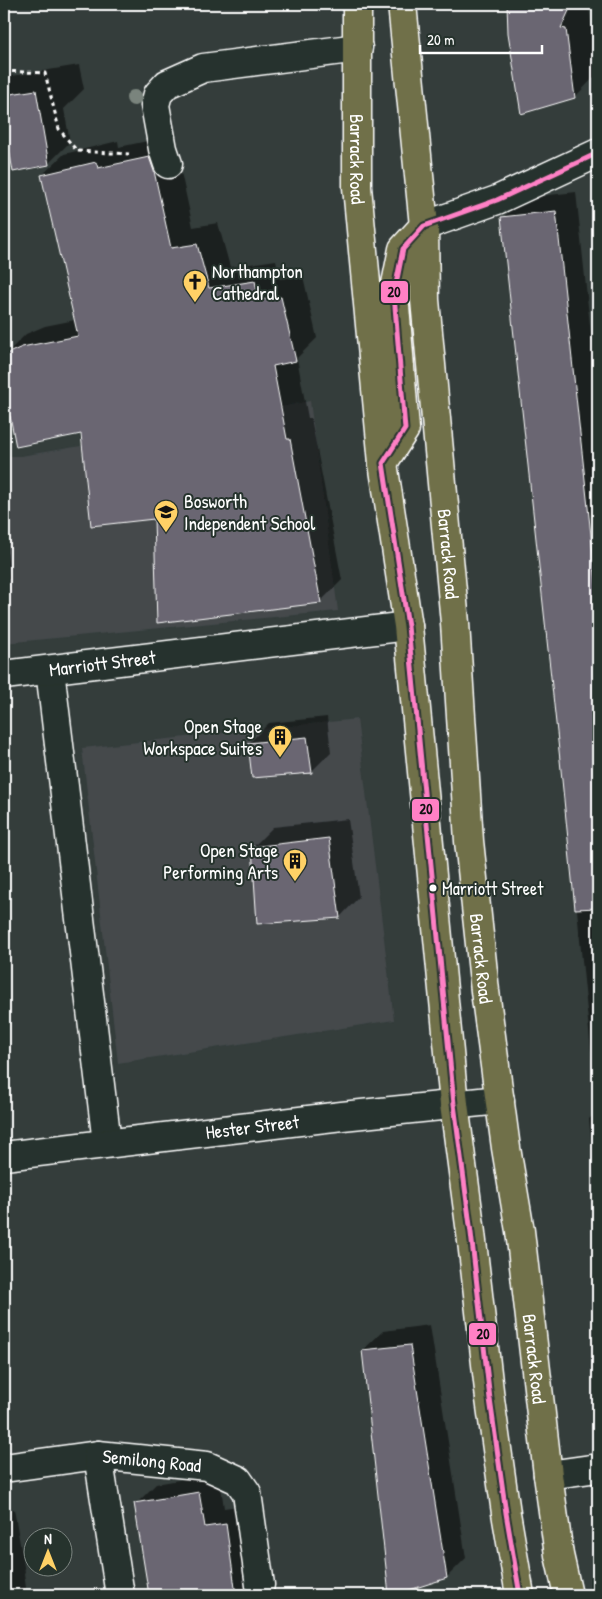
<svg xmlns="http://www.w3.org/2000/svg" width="602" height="1599" viewBox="0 0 602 1599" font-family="'Patrick Hand',sans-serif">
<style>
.built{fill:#44494c}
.shadow{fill:#0007}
.building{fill:#6a6672;stroke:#fff}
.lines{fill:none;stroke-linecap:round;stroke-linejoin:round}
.minor-casing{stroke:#fff;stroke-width:31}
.highway-casing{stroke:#fff;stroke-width:31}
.path{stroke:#fff;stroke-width:3;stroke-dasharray:4 4;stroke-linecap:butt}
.minor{stroke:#26332d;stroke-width:28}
.highway{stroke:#70704a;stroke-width:28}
.bus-1-casing{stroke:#26332d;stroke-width:9}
.bus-1{stroke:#ff80c5;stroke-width:5}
.tree{fill:#7a847d}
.bus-dot{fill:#fff;stroke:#26332d;stroke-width:2}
.labels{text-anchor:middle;stroke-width:4;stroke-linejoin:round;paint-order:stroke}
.bus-label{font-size:18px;fill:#fff;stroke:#26332d;text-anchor:start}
.street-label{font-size:19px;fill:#fff;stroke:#26332d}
.poi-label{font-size:19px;fill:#fff;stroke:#26332d;text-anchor:start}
.line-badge{stroke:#26332d;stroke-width:2}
.pale-badge-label{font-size:14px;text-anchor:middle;font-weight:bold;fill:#111}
</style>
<rect width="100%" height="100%" fill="#343d3b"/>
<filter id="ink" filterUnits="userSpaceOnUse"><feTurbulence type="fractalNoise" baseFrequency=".02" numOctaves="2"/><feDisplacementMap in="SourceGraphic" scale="10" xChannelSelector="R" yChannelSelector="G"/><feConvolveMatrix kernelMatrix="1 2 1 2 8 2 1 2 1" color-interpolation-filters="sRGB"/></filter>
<g filter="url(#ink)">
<!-- built -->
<g class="built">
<path d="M310,401L338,611L4,643V456H21L141,436Z"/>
<path d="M357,719L394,1020L118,1063L82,748Z"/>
</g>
<!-- shadow -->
<g class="shadow">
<path d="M508,4H583L582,5L589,6L597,74L575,97L509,33Z"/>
<path d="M4,65H10L12,76L79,65L84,89L64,109L70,142L48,164L6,124H4Z"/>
<path d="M171,136L176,149L193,227L218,223L230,267L276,260L280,279L303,276L317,338L297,358L308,418H311L342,580L320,602L155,518L82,432L11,415L4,407V356L26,334L45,326L75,320L42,175L64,154L118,141L119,147Z"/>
<path d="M576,192L598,401V1214L589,1119L597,1112L566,799L503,218L522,198Z"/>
<path d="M4,536H5L10,578L4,584Z"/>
<path d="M327,717L331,752L311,772L249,743L269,723Z"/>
<path d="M348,819L359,897L340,917L253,847L273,827Z"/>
<path d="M430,1325L466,1558L447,1577L390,1595L363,1350L383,1331Z"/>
<path d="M219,1473L224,1508L245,1505L259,1595H151L136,1504L156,1484Z"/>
<path d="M14,1509L25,1572L24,1573L27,1595H4V1510Z"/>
</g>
<!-- building -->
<g class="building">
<path d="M507,4H572L561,28L566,29L575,98L521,114L508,33Z"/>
<path d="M36,90L49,165L13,172L4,119V95Z"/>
<path d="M149,157L154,171L171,248L197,244L209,288L255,281L259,300L281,297L296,361L273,366L287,439H290L321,603L157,623L154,519L91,526L81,434L16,447L10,416L4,409V355L22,347L78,336L41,175L96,162L98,168Z"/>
<path d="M556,211L598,600V908L575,909L560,760L501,217Z"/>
<path d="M307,737L312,773L252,778L248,743Z"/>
<path d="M329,838L340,918L257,924L252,847Z"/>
<path d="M410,1345L447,1578L394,1595H389L362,1350Z"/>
<path d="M199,1492L205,1527L226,1524L236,1595H149L134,1503Z"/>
</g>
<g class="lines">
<defs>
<g id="minor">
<path d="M168,164L163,149L155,105L158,94L167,84L203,68L358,48"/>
<path d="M424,226L497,200L598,153"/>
<path d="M50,670L107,1143"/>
<path id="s1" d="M4,675L408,626"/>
<path id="s2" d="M4,1156L342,1116L500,1100"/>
<path d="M4,1468L98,1455"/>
<path d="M548,1475L598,1468"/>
<path id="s3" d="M120,1595L98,1455L207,1466L238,1480L247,1493L260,1585"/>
</g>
<g id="highway">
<path id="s4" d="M357,4V187L383,463L408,626L454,1104L471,1233L490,1399L506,1513L520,1595"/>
<path id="s5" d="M402,4L424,226L425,300L455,623L469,841L485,991L506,1148L520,1231L548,1475L559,1555L568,1595"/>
<path d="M383,463L405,429L394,294L403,249L424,226"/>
</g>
</defs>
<!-- minor casing -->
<use href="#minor" class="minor-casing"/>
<!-- highway casing -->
<use href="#highway" class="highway-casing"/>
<!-- path -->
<path class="path" d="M4,71L45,73L59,129L77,151L129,154"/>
<!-- minor -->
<use href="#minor" class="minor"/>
<!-- highway -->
<use href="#highway" class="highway"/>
<defs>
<path id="bus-1" d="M520,1595L506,1513L490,1399L471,1233L454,1104L408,626L383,463L405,429L394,294L403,249L424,226L497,200L598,153"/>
</defs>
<!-- bus-1 casing -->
<use href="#bus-1" class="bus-1-casing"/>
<!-- bus-1 -->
<use href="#bus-1" class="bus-1"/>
</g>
<!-- trees -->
<circle class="tree" cx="134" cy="98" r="8"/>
</g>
<!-- icons -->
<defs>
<symbol id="church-pin" viewBox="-11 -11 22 30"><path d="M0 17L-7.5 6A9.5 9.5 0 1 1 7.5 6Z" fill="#ffd166" stroke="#26332d"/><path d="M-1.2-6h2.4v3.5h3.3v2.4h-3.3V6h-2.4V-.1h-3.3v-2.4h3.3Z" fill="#111"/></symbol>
<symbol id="school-pin" viewBox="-11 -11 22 30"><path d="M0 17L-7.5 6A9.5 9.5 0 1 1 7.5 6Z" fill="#ffd166" stroke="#26332d"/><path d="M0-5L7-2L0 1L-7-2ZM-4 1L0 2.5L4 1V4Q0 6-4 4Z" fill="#111"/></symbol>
<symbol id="building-pin" viewBox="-11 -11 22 30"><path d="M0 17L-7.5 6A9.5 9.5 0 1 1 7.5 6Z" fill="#ffd166" stroke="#26332d"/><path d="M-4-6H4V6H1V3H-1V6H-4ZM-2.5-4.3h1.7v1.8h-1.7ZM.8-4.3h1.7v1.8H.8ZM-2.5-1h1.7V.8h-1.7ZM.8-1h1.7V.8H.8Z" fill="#111"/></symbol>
</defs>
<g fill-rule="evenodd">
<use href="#church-pin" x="181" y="268" width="28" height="38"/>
<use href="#school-pin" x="152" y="498" width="28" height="38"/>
<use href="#building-pin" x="266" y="723" width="28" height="38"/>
<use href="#building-pin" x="281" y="847" width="28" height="38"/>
</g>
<!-- markers -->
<circle class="bus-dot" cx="433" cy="888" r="4.5"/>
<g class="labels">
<!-- bus labels -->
<g class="bus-label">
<text x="442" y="895">Marriott Street</text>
</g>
<!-- street labels -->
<g class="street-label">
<text dy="7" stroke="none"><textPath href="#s4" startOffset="155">Barrack Road</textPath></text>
<text dy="7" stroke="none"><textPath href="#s5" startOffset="552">Barrack Road</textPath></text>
<text dy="7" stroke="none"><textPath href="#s1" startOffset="99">Marriott Street</textPath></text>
<text dy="7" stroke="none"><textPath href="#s5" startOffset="958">Barrack Road</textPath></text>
<text dy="7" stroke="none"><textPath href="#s2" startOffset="250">Hester Street</textPath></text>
<text dy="7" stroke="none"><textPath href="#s5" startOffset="1362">Barrack Road</textPath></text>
<text dy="7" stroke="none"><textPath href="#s3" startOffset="196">Semilong Road</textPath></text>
</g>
<!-- poi labels -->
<g class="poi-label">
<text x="212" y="278">Northampton<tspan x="212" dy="22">Cathedral</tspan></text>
<text x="184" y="508">Bosworth<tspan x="184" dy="22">Independent School</tspan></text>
<text x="262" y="733" text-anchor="end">Open Stage<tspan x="262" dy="22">Workspace Suites</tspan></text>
<text x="278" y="857" text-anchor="end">Open Stage<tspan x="278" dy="22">Performing Arts</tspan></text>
</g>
</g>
<g class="line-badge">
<rect x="380" y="280" width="29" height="24" rx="5" fill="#ff80c5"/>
<rect x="411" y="798" width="29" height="24" rx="5" fill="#ff80c5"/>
<rect x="468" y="1322" width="29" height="24" rx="5" fill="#ff80c5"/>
</g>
<g class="pale-badge-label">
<text x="394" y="297">20</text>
<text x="426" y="814">20</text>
<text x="483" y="1339">20</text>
</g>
<!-- margin -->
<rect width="602" height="1599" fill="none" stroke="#26332d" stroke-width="20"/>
<rect x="10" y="10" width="582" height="1579" fill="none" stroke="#fff" stroke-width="2" filter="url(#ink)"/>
<!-- north arrow -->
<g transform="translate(48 1552)"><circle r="24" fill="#26332d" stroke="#7d8581"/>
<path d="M0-4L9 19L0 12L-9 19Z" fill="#ffd166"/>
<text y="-8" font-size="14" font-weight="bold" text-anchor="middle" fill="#ffffff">N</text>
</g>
<!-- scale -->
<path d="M420 45v8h122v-8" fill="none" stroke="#ffffff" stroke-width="2.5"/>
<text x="427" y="45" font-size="15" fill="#ffffff" stroke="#26332d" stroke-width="4" paint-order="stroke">20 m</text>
</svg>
